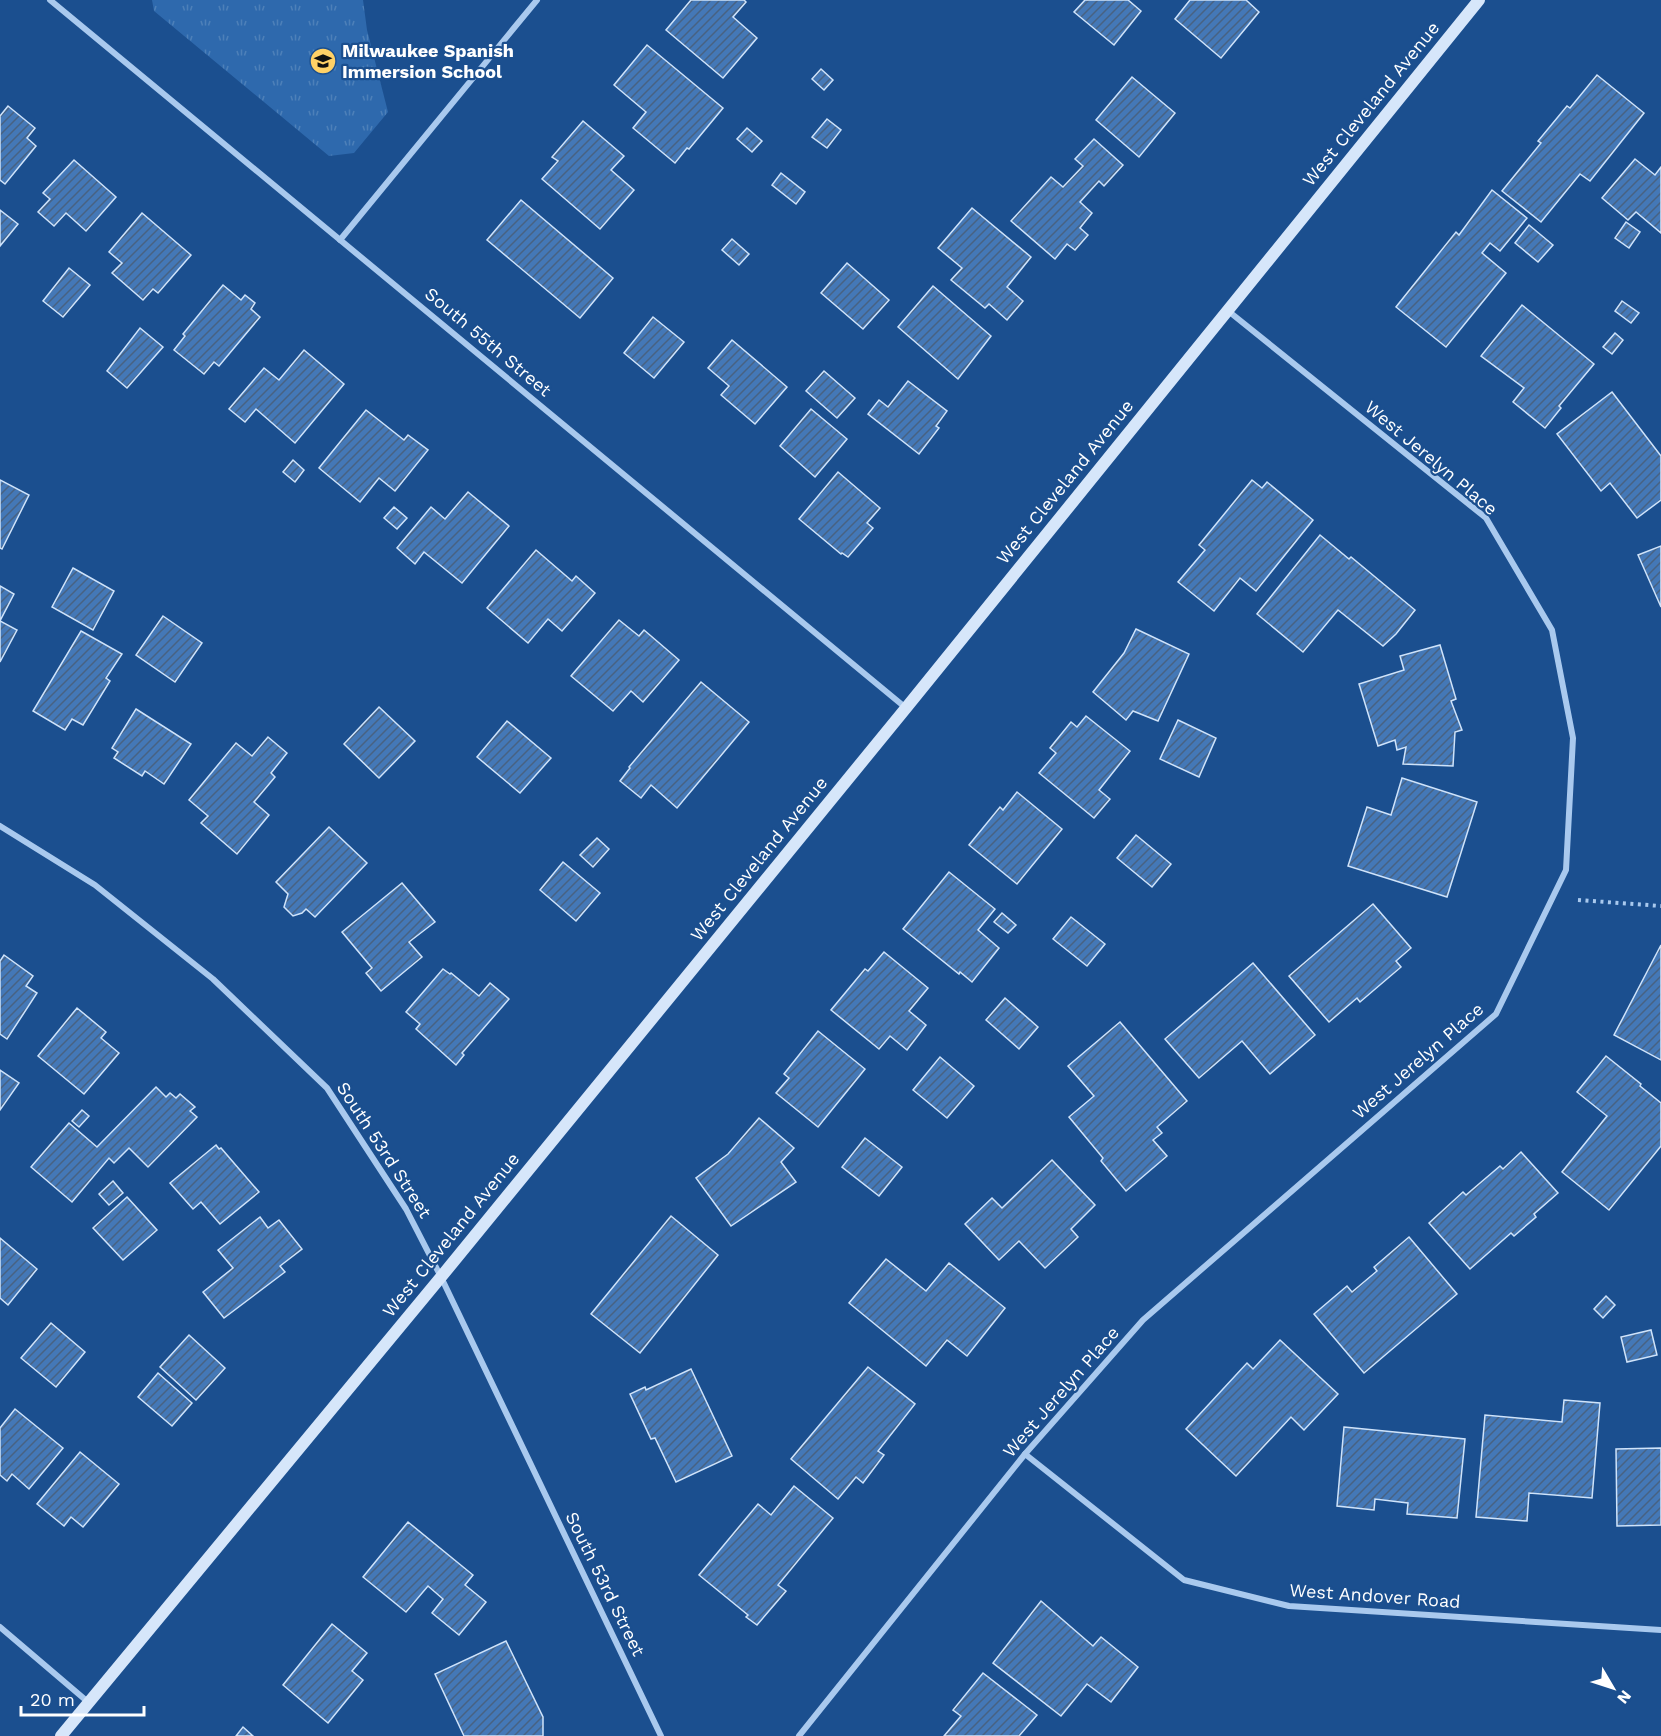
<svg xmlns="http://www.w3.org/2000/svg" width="1661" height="1736" viewBox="0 0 1661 1736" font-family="'Work Sans',sans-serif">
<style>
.grass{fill:url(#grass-tufts)}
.building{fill:url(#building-hatch);stroke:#cfe3fa;stroke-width:1.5}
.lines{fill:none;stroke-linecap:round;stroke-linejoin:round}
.path{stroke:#a9c9ee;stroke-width:4;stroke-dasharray:3 4.5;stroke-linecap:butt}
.street{stroke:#a9c9ee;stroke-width:6}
.secondary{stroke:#d6e6fa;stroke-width:12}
.labels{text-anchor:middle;stroke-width:4.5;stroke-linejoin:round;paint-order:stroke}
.poi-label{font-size:18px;font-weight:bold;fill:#fff;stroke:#1b4f8f;text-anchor:start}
.street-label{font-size:18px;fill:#fff;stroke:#1b4f8f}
</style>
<defs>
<pattern id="grass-tufts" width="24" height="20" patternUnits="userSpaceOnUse" patternTransform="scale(1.5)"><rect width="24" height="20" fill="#2e69ad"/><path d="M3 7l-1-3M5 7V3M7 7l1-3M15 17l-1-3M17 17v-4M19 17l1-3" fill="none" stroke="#4d80b9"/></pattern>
<pattern id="building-hatch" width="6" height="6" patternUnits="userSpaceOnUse" patternTransform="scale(1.5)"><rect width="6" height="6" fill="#4478b7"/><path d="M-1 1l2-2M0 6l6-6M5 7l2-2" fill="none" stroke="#486282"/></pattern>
</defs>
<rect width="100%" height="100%" fill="#1b4f8f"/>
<!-- grass -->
<path class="grass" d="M152,0H363L367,30L388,112L354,153L329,156L154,11Z"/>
<!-- building -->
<g class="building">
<path d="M691,0H744L746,2L733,17L757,38L723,78L666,30Z"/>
<path d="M1085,0H1128L1141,11L1114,45L1074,12Z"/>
<path d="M1190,0H1246L1259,12L1221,58L1175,19Z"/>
<path d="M647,45L723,108L689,149L687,148L675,163L633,128L646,112L614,85Z"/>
<path d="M821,69L833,80L824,90L812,79Z"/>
<path d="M1597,75L1644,113L1590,181L1580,174L1541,222L1502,191L1541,143L1538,141L1567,106L1570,108Z"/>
<path d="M1132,77L1175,113L1139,157L1096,120Z"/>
<path d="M8,106L35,128L27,138L36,146L5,184L0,180V116Z"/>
<path d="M827,119L841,130L827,148L812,137Z"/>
<path d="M583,121L624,156L611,170L634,190L600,229L542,179L558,161L552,157Z"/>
<path d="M747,128L762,141L752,152L737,139Z"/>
<path d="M1094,139L1123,165L1104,186L1099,181L1080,202L1092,213L1080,228L1088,235L1075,250L1067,244L1055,259L1011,221L1051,177L1063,187L1083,166L1075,159Z"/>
<path d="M1635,159L1655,175L1661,167V233L1636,212L1628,220L1602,198Z"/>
<path d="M74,160L116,197L86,231L66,213L54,226L38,212L50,199L43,193Z"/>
<path d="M781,173L805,192L796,204L772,185Z"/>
<path d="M1492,190L1527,218L1500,251L1490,243L1482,253L1506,273L1446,347L1396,307L1456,232L1459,235Z"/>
<path d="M521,200L613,278L580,318L487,240Z"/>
<path d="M972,208L1031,257L1007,287L1023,301L1007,320L989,304L985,308L951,280L962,268L938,248Z"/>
<path d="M0,210L18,224L0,246Z"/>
<path d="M142,213L191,255L158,293L153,289L143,300L112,273L122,263L109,252Z"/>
<path d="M1626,222L1640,232L1629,248L1615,238Z"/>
<path d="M1529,225L1553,245L1538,262L1515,243Z"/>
<path d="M732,239L749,254L739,265L722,250Z"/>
<path d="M847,263L889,300L863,329L821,293Z"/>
<path d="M69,268L90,285L63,317L43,301Z"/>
<path d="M223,285L241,300L245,295L255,303L251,309L260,317L219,366L214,362L204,374L174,350L185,336L183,334Z"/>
<path d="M933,286L991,336L958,379L898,327Z"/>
<path d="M1622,301L1639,313L1631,323L1615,311Z"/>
<path d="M1522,305L1594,364L1559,406L1561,408L1545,428L1513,402L1524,388L1481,356Z"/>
<path d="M653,317L684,342L654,378L624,353Z"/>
<path d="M140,328L163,347L127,388L107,371Z"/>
<path d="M1615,333L1623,340L1612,354L1603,347Z"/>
<path d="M732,340L787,387L755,424L721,395L729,386L708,368Z"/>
<path d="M304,350L344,384L295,443L256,409L245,422L229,409L264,368L279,380Z"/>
<path d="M824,371L855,398L837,418L806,391Z"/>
<path d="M908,381L947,411L936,426L939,428L919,454L868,414L879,400L888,407Z"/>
<path d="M1612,392L1661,456V500L1637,518L1610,483L1601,491L1557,434Z"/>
<path d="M811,409L847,439L815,477L780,446Z"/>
<path d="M366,410L404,440L408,435L428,450L395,491L379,478L360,502L319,468Z"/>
<path d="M293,460L304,470L295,482L283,472Z"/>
<path d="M838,472L880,508L867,523L873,528L848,557L842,553L841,554L799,519Z"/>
<path d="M0,480L29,495L2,549L0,548Z"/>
<path d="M1252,480L1262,488L1267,482L1313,520L1256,591L1240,578L1214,611L1178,582L1205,550L1199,545Z"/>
<path d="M468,492L509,526L462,583L424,552L415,564L397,548L431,507L445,519Z"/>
<path d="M394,507L407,518L397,529L384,518Z"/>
<path d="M1320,535L1349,559L1351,557L1415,610L1396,634L1383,646L1338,610L1303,652L1257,614Z"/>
<path d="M1661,546V607L1638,555Z"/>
<path d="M536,550L572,581L576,576L595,593L562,631L548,619L528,643L487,608Z"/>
<path d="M73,568L114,591L93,630L52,607Z"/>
<path d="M0,586L14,594L0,621L17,630L0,662Z"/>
<path d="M163,616L202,643L175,682L136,655Z"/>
<path d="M619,620L639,636L644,630L679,660L643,702L631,691L613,711L571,676Z"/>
<path d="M1136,629L1189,654L1158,721L1133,711L1126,720L1093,692L1124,653Z"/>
<path d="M81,631L122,654L106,678L110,681L83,725L72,719L65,730L33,711Z"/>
<path d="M1440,645L1456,699L1451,701L1462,730L1455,732L1453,766L1403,764L1406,747L1397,750L1395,740L1378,746L1359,684L1404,670L1400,656Z"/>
<path d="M701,682L749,722L677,808L651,785L641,798L620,781L630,768L629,767Z"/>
<path d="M379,707L415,741L379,778L344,744Z"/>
<path d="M136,709L191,744L164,784L145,771L142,776L114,758L118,752L112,748Z"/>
<path d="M1086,716L1130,751L1099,790L1110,799L1094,818L1039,773L1056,753L1050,748L1071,722L1077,727Z"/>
<path d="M1178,720L1216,738L1199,777L1160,759Z"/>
<path d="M507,721L551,758L520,793L477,757Z"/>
<path d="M268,737L287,753L271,773L275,777L254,802L269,815L237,854L201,823L208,816L189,800L236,743L252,756Z"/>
<path d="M1402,778L1477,802L1447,897L1348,866L1367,807L1391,815Z"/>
<path d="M1017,792L1062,829L1017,884L969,845L1000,807L1003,810Z"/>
<path d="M329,827L367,863L315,917L306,909L302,913L293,916L284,907L288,894L276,882Z"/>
<path d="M1136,835L1171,864L1152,887L1117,858Z"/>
<path d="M597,838L609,849L593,867L580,855Z"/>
<path d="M563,862L600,893L576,921L540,890Z"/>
<path d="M949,872L995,909L978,930L999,948L972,982L960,972L959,974L903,929Z"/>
<path d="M402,883L435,922L409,942L422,957L381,991L366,973L372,968L342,932Z"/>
<path d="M1373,904L1411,948L1396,961L1401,967L1360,1002L1357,998L1329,1022L1289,976Z"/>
<path d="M1002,913L1016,925L1008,933L994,922Z"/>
<path d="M1071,917L1105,944L1087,966L1053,939Z"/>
<path d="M1661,945V1060L1614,1035Z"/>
<path d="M884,952L928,988L909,1011L926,1025L907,1050L890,1036L879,1049L831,1010L865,969L868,971Z"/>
<path d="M4,955L33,976L26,986L37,993L7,1039L0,1034V961Z"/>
<path d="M1253,963L1315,1035L1270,1074L1242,1041L1199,1078L1165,1039Z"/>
<path d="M443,969L450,974L451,973L479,996L490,983L509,999L462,1053L464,1055L456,1065L416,1029L420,1024L406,1012Z"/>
<path d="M1005,998L1038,1027L1019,1049L986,1020Z"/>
<path d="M77,1008L106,1032L101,1038L119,1053L84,1094L38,1056Z"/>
<path d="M1120,1022L1187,1101L1157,1127L1162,1133L1153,1140L1167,1156L1126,1191L1101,1161L1103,1158L1069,1117L1094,1096L1068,1066Z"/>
<path d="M818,1031L865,1069L818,1127L776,1093L789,1078L784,1074Z"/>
<path d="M1606,1056L1641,1084L1640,1086L1661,1103V1146L1609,1210L1562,1172L1607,1116L1577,1092Z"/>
<path d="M940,1057L974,1086L947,1118L913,1090Z"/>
<path d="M0,1070L19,1083L0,1110Z"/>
<path d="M156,1087L166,1097L170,1093L176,1098L180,1094L195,1107L190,1111L197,1117L148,1167L129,1148L114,1163L109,1158L72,1202L31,1167L69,1123L97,1147Z"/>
<path d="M82,1110L89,1116L79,1127L72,1121Z"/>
<path d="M759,1118L794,1148L781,1162L796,1182L731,1226L696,1178L728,1154Z"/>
<path d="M865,1138L902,1167L879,1196L842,1167Z"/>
<path d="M216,1145L219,1149L221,1148L259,1192L220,1224L201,1202L193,1209L170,1183Z"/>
<path d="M1521,1152L1558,1193L1534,1214L1536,1217L1514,1236L1511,1233L1470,1269L1429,1223L1463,1192L1466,1195L1500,1166L1503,1169Z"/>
<path d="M1052,1160L1095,1205L1071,1229L1078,1237L1045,1268L1019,1241L999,1260L965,1224L992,1198L1002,1208Z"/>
<path d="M113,1181L123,1193L109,1205L99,1194Z"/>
<path d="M127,1197L157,1230L123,1260L93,1228Z"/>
<path d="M671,1216L718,1255L640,1353L591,1314Z"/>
<path d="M260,1217L268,1228L279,1220L302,1249L280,1266L285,1272L224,1318L203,1292L233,1268L218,1250Z"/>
<path d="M1409,1237L1457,1294L1364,1373L1314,1314L1347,1286L1352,1292L1377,1271L1374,1267Z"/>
<path d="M0,1238L37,1269L8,1305L0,1298Z"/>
<path d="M886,1259L926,1291L949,1263L1005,1308L967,1356L947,1340L926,1366L849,1303Z"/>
<path d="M1606,1296L1615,1305L1603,1318L1594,1309Z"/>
<path d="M51,1323L85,1352L56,1387L21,1358Z"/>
<path d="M1651,1330L1657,1355L1627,1362L1621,1337Z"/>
<path d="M189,1335L225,1368L196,1400L160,1367Z"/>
<path d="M1280,1340L1338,1394L1304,1430L1291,1417L1236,1476L1186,1429L1247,1363L1253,1369Z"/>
<path d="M868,1367L915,1404L878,1451L884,1455L863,1483L856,1477L838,1499L791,1459Z"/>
<path d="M691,1369L732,1456L676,1482L655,1438L651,1439L630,1394L645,1387L646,1390Z"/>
<path d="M158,1373L192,1403L172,1426L138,1397Z"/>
<path d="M1564,1400L1600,1403L1592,1498L1529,1493L1527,1521L1476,1517L1485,1415L1562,1422Z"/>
<path d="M15,1409L63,1448L29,1489L12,1474L7,1481L0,1475V1428Z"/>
<path d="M1344,1427L1465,1439L1457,1518L1407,1514L1408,1503L1375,1499L1374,1510L1337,1506Z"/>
<path d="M1661,1448V1525L1617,1526L1616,1449Z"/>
<path d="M80,1452L119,1484L83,1527L71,1517L64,1526L37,1504Z"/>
<path d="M794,1486L833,1518L778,1585L786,1591L757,1625L746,1617L748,1615L699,1575L758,1504L771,1515Z"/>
<path d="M408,1522L473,1575L465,1585L486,1602L459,1635L432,1613L443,1599L428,1586L406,1612L363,1577Z"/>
<path d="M1041,1601L1093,1646L1101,1637L1138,1667L1111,1702L1087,1684L1061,1716L993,1663Z"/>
<path d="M332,1624L367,1653L352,1671L363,1680L328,1723L283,1685Z"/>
<path d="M506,1641L543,1717V1736H464L435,1674Z"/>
<path d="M983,1673L1037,1715L1019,1736H944L961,1716L953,1710Z"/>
<path d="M243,1727L253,1736H236Z"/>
</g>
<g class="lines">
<!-- path -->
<path class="path" d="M1578,900L1661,906"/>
<!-- street -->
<g class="street">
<path d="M50,0L906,708"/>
<path d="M340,240L537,0"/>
<path d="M0,826L95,885L213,979L327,1088L406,1209L441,1277L661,1736"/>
<path d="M1025,1454L1184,1580L1289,1606L1661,1630"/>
<path d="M0,1627L88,1702"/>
<path d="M799,1736L1025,1454L1143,1320L1496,1014L1566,870L1573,738L1552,630L1486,518L1227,310"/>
</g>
<!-- secondary -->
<path class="secondary" d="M61,1736L441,1277L906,708L1479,0"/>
</g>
<!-- icons -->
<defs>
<symbol id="school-disc" viewBox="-11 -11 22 22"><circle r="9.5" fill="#ffd166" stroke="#1b4f8f"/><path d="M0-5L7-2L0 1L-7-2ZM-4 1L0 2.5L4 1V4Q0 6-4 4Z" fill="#111"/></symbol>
</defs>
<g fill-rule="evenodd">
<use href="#school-disc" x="308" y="46" width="30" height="30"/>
</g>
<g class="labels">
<!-- poi labels -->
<g class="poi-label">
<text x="342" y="57">Milwaukee Spanish<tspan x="342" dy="21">Immersion School</tspan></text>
</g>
<!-- street labels -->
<g class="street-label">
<text transform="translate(1371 104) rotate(-51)" y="6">West Cleveland Avenue</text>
<text transform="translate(488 342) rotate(40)" y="6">South 55th Street</text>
<text transform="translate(1431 458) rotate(40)" y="6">West Jerelyn Place</text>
<text transform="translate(1065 482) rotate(-51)" y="6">West Cleveland Avenue</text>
<text transform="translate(759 859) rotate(-51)" y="6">West Cleveland Avenue</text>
<text transform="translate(1418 1061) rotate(-41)" y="6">West Jerelyn Place</text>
<text transform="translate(384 1150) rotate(57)" y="6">South 53rd Street</text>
<text transform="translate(451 1235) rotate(-51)" y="6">West Cleveland Avenue</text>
<text transform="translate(1061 1392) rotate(-49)" y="6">West Jerelyn Place</text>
<text transform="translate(605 1584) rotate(64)" y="6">South 53rd Street</text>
<text transform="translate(1375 1596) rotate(4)" y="6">West Andover Road</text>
</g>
</g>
<!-- north arrow -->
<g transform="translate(1613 1688) rotate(129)" stroke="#1b4f8f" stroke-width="4.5" paint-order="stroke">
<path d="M0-4.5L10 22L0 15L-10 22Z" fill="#ffffff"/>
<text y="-9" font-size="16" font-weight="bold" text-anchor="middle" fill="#ffffff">N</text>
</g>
<!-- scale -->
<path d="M21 1706v9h123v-9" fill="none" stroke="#ffffff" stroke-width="3"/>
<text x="30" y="1706" font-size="18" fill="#ffffff" stroke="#1b4f8f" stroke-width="4.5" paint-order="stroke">20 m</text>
</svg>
